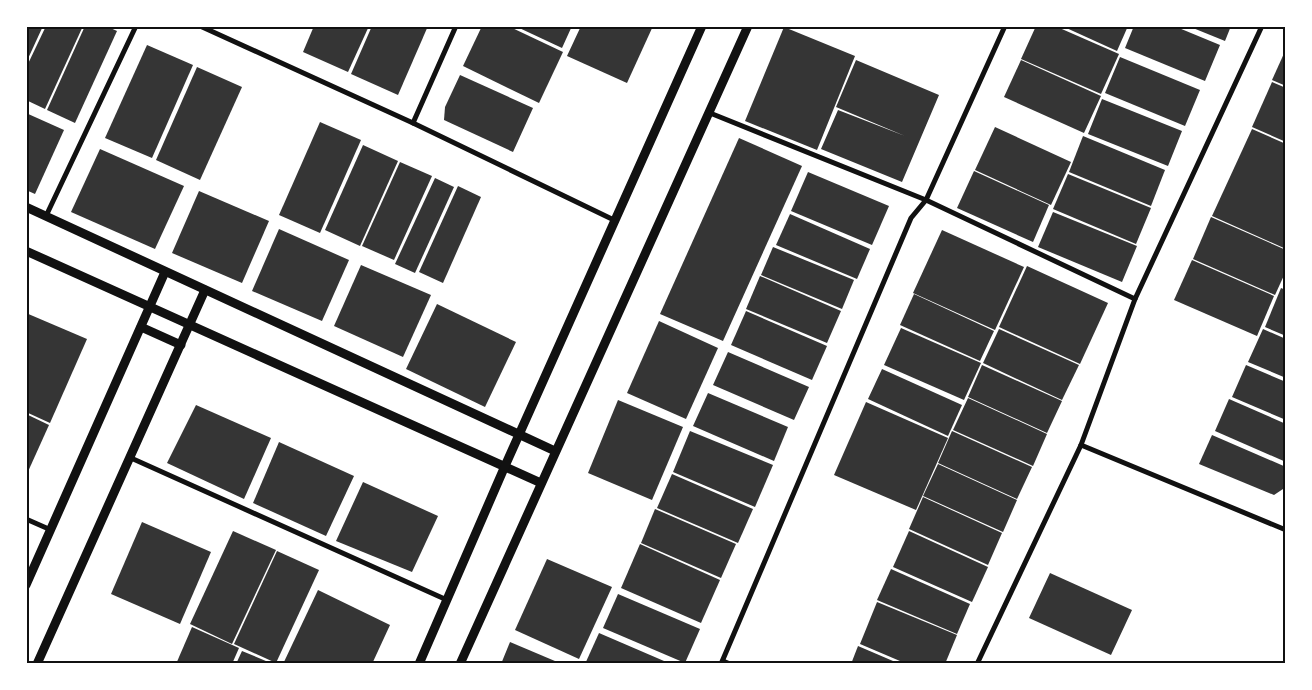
<svg xmlns="http://www.w3.org/2000/svg" width="1312" height="690" viewBox="0 0 1312 690" font-family="'Fira Sans Condensed',sans-serif">
<style>
.building{fill:#353535}
.lines{fill:none;stroke-linecap:round;stroke-linejoin:round}
.minor{stroke:#111;stroke-width:5}
.tertiary{stroke:#111;stroke-width:9}
.neatline{fill:none;stroke:#111;stroke-width:2}
</style>
<rect width="100%" height="100%" fill="#fff"/>
<!-- building -->
<g class="building">
<path d="M26,26H43L26,63Z"/>
<path d="M46,26H83L45,109L26,100V68Z"/>
<path d="M85,26H106L117,31L75,123L47,110Z"/>
<path d="M314,26H369L348,72L303,52Z"/>
<path d="M372,26H428L398,95L351,74Z"/>
<path d="M482,26H508L563,52L539,103L463,66Z"/>
<path d="M515,26H572L562,48Z"/>
<path d="M581,26H653L627,83L567,56Z"/>
<path d="M1036,26H1055L1119,54L1101,94L1021,59Z"/>
<path d="M1062,26H1128L1117,51Z"/>
<path d="M1134,26H1174L1220,45L1205,81L1125,48Z"/>
<path d="M1188,26H1231L1225,41Z"/>
<path d="M784,27L855,56L817,150L745,121Z"/>
<path d="M147,45L193,65L152,158L105,138Z"/>
<path d="M1286,49V86L1272,80Z"/>
<path d="M1120,57L1200,90L1185,126L1105,93Z"/>
<path d="M856,60L939,95L902,182L821,149L838,110L905,136L836,107Z"/>
<path d="M1021,60L1101,96L1084,133L1004,97Z"/>
<path d="M197,67L242,87L200,180L156,160Z"/>
<path d="M460,75L533,108L513,152L444,120L445,107Z"/>
<path d="M1272,82L1286,88V142L1252,127Z"/>
<path d="M1102,99L1182,131L1168,166L1088,134Z"/>
<path d="M26,113L64,130L35,194L26,190Z"/>
<path d="M320,122L361,140L320,233L279,215Z"/>
<path d="M995,127L1071,162L1051,205L975,170Z"/>
<path d="M1252,129L1286,144V249L1212,216Z"/>
<path d="M1083,136L1165,170L1151,206L1069,172Z"/>
<path d="M739,138L802,166L723,341L660,314Z"/>
<path d="M363,145L398,161L360,246L325,230Z"/>
<path d="M100,149L184,186L155,249L71,212Z"/>
<path d="M400,162L432,176L394,260L362,246Z"/>
<path d="M974,171L1049,205L1033,242L957,208Z"/>
<path d="M808,172L889,206L872,245L791,211Z"/>
<path d="M1068,174L1151,208L1136,244L1053,209Z"/>
<path d="M435,178L454,187L415,273L395,264Z"/>
<path d="M458,186L481,197L443,283L419,272Z"/>
<path d="M199,191L269,221L242,283L172,253Z"/>
<path d="M1053,212L1137,246L1122,282L1038,247Z"/>
<path d="M790,214L870,249L857,279L776,245Z"/>
<path d="M1211,217L1286,250V271L1275,295L1193,259Z"/>
<path d="M279,229L349,260L322,321L252,291Z"/>
<path d="M942,230L1024,267L995,330L913,293Z"/>
<path d="M773,247L854,280L842,309L761,275Z"/>
<path d="M1192,260L1274,296L1257,336L1174,300Z"/>
<path d="M361,265L431,295L403,357L334,326Z"/>
<path d="M1027,266L1108,303L1080,364L999,327Z"/>
<path d="M760,276L841,311L827,343L746,309Z"/>
<path d="M1281,288L1286,290V336L1265,327Z"/>
<path d="M914,294L994,331L980,361L900,325Z"/>
<path d="M437,304L516,342L485,407L406,369Z"/>
<path d="M746,311L827,346L812,380L731,345Z"/>
<path d="M26,313L87,339L50,423L26,412Z"/>
<path d="M659,321L718,348L686,419L627,393Z"/>
<path d="M901,328L981,363L964,400L884,365Z"/>
<path d="M999,329L1079,365L1062,400L983,363Z"/>
<path d="M1263,329L1286,339V378L1248,362Z"/>
<path d="M728,352L809,387L794,420L713,385Z"/>
<path d="M982,365L1062,401L1047,433L968,397Z"/>
<path d="M1246,365L1286,382V420L1232,397Z"/>
<path d="M882,369L962,405L948,436L868,399Z"/>
<path d="M708,393L788,427L774,461L693,426Z"/>
<path d="M968,398L1047,434L1033,466L953,430Z"/>
<path d="M1229,399L1286,424V462L1215,431Z"/>
<path d="M618,400L683,427L652,500L588,473Z"/>
<path d="M866,402L948,438L916,510L834,475Z"/>
<path d="M196,405L271,438L244,499L167,463Z"/>
<path d="M26,414L49,425L26,476Z"/>
<path d="M690,431L773,465L755,507L673,472Z"/>
<path d="M952,431L1032,467L1017,499L938,463Z"/>
<path d="M1212,435L1286,467V483L1283,489L1274,495L1199,464Z"/>
<path d="M279,442L354,476L326,536L253,503Z"/>
<path d="M938,464L1017,500L1003,532L923,496Z"/>
<path d="M672,474L753,509L738,543L657,508Z"/>
<path d="M363,482L438,516L412,572L336,541Z"/>
<path d="M923,497L1002,533L988,565L909,529Z"/>
<path d="M655,509L736,544L721,578L641,543Z"/>
<path d="M142,522L211,552L180,624L111,594Z"/>
<path d="M233,531L276,550L232,644L190,624Z"/>
<path d="M909,531L988,567L972,602L893,567Z"/>
<path d="M640,544L720,580L701,623L621,588Z"/>
<path d="M277,551L319,570L276,663L234,644Z"/>
<path d="M547,559L612,587L579,659L515,630Z"/>
<path d="M891,569L970,604L957,634L877,600Z"/>
<path d="M1050,573L1132,610L1111,655L1029,618Z"/>
<path d="M318,590L390,625L372,664H283Z"/>
<path d="M618,594L700,629L685,663L603,628Z"/>
<path d="M877,602L957,635L945,664H907L860,644Z"/>
<path d="M192,627L239,648L232,664H176Z"/>
<path d="M599,633L671,664H585Z"/>
<path d="M510,642L562,664H501Z"/>
<path d="M858,646L900,664H851Z"/>
<path d="M242,651L273,664H236Z"/>
</g>
<g class="lines">
<!-- minor -->
<g class="minor">
<path d="M200,26L413,123L616,221"/>
<path d="M710,113L926,200L1135,299"/>
<path d="M413,123L456,26"/>
<path d="M46,216L136,26"/>
<path d="M1081,445L1286,530"/>
<path d="M131,458L447,600"/>
<path d="M26,519L51,530"/>
<path d="M723,661L730,664"/>
<path d="M721,664L911,218L926,200L1005,26"/>
<path d="M977,664L1081,445L1135,299L1262,26"/>
</g>
<!-- tertiary -->
<g class="tertiary">
<path d="M26,207L555,451"/>
<path d="M26,251L541,483"/>
<path d="M141,327L181,345"/>
<path d="M26,585L165,272"/>
<path d="M37,664L205,290"/>
<path d="M419,664L505,466L702,26"/>
<path d="M460,664L748,26"/>
</g>
</g>
<!-- border -->
<rect width="1312" height="690" fill="none" stroke="#ffffff" stroke-width="55"/>
<rect x="28" y="28" width="1256" height="634" class="neatline"/>
</svg>
